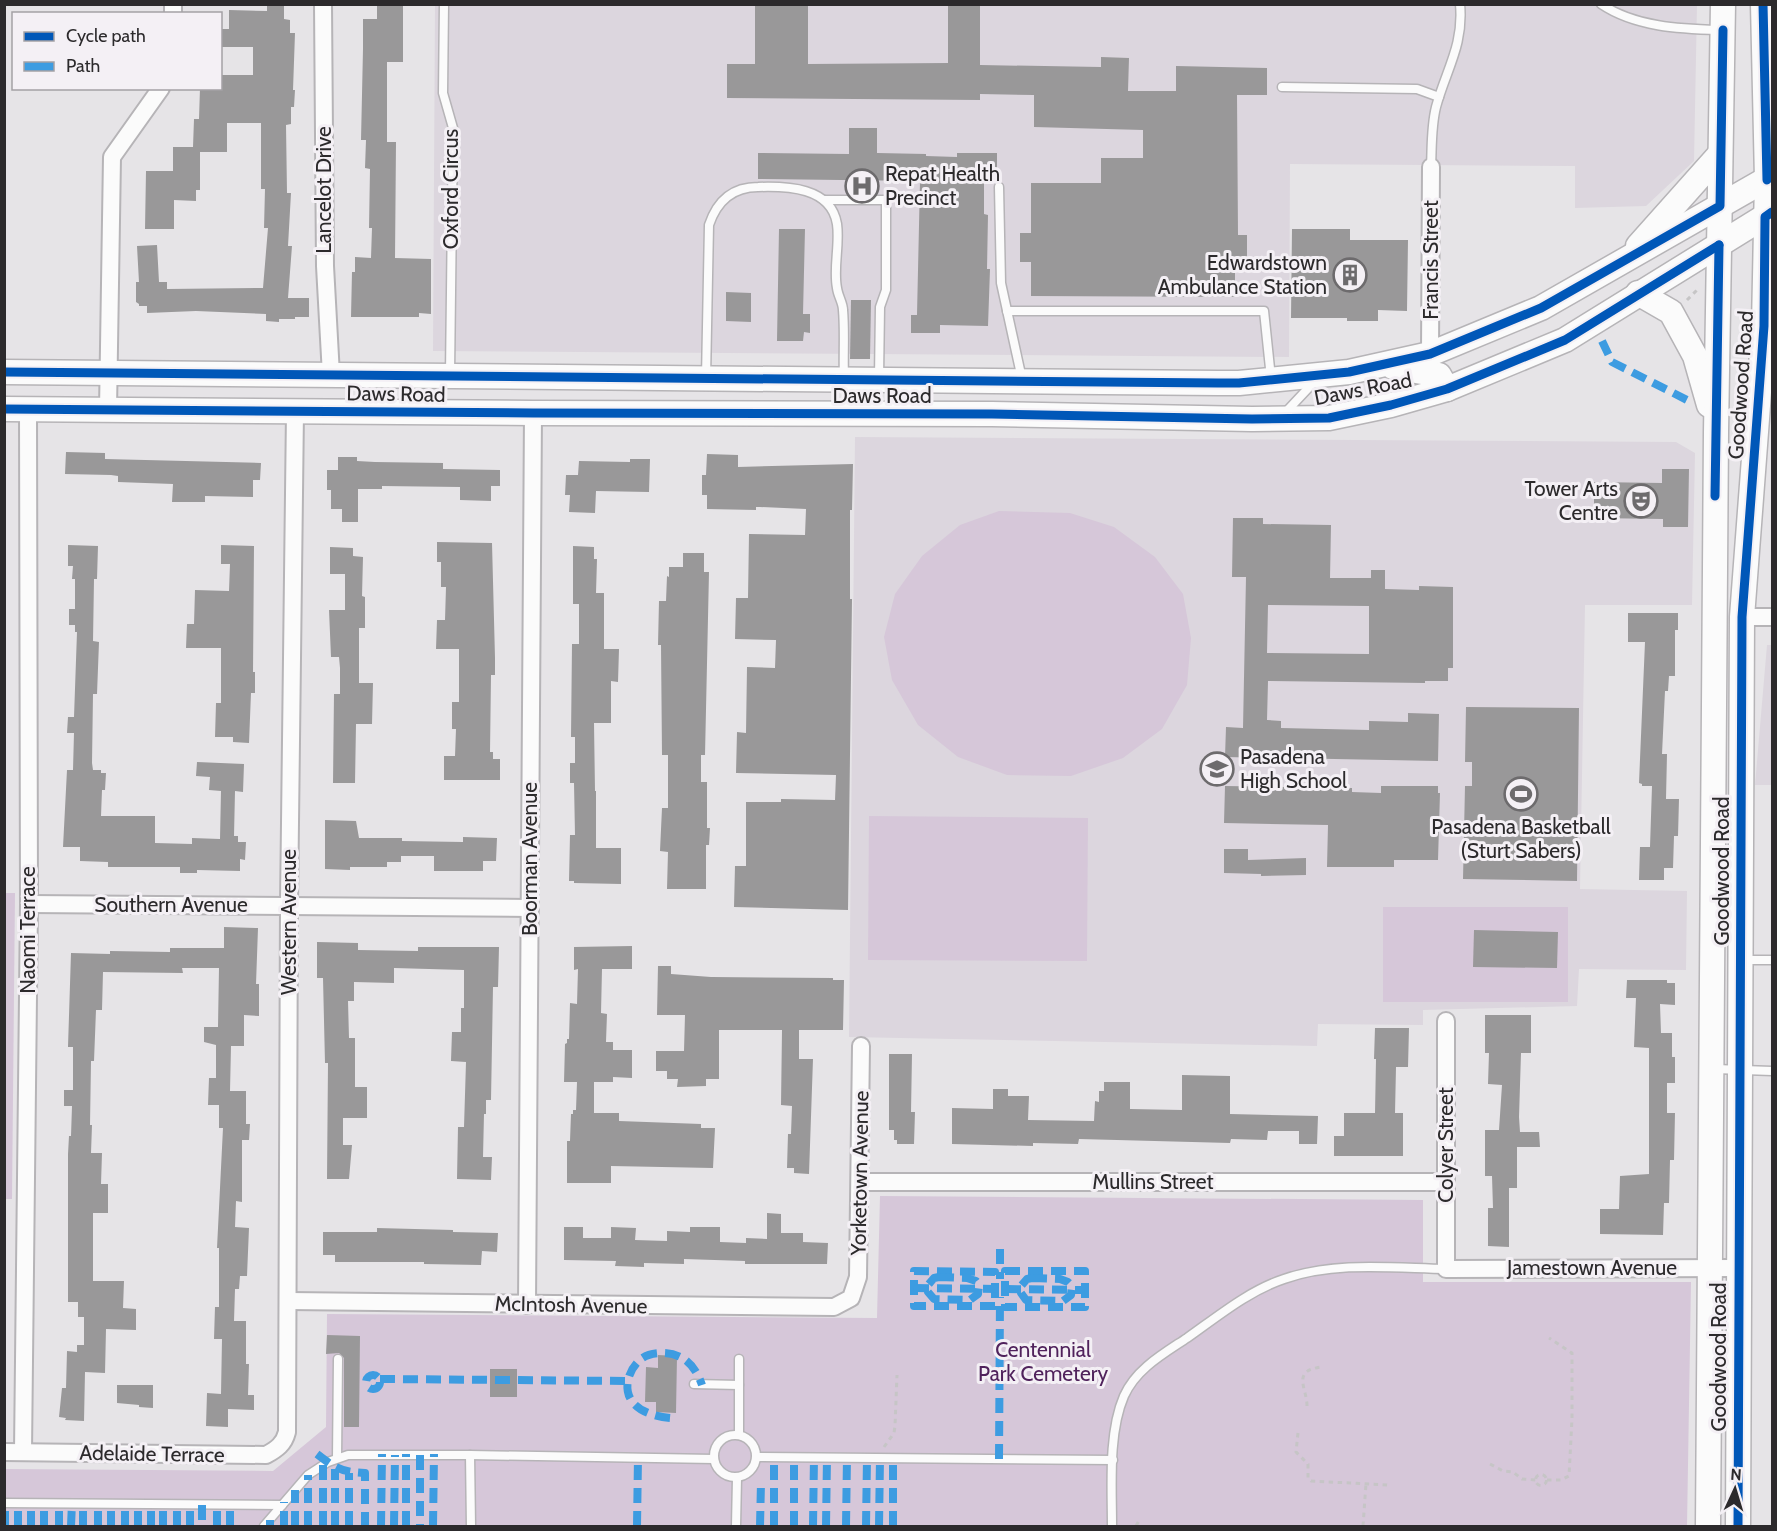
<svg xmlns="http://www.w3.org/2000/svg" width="1777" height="1531" viewBox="0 0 1777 1531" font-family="Cabin,sans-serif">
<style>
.built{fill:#dcd6de}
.green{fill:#d6c7d9}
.building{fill:#999899;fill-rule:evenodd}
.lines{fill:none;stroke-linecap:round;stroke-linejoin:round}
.service-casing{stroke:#b6b4b7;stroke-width:11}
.minor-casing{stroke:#b6b4b7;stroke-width:20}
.secondary-casing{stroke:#b6b4b7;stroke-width:27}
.path{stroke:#c6c5c6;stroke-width:3;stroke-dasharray:4.5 4.5;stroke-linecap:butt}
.service{stroke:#fbfbfb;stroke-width:8}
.minor{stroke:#fbfbfb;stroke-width:16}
.secondary{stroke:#fbfbfb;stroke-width:24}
.quiet{stroke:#3d9ce1;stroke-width:8;stroke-dasharray:15 8;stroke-linecap:butt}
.cycleway-casing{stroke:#f4f0f5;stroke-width:13}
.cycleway{stroke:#0057b8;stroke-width:9}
.labels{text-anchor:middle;stroke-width:6;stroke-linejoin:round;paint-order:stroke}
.poi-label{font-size:21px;fill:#2c2a2c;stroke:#f4f0f5;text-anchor:start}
.street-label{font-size:21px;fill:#2c2a2c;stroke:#f4f0f5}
.park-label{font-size:21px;fill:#50225c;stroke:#f4f0f5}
</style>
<rect width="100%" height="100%" fill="#e6e4e7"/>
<!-- built -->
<g class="built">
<path d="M435,5H1697L1694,161L1646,206L1575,208V166L1290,164L1289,357L433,351Z"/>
<path d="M855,437L1676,442L1695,453L1692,605H1585L1580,889L1687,891L1686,970L1579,969L1577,1006L1423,1010V1025L1318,1024L1317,1046L849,1037Z"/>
<path d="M1767,645H1772V785H1755Z"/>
</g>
<!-- green -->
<g class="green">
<path d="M999,511L1070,513L1114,527L1155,557L1183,594L1191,638L1187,685L1162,729L1123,758L1071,776L1007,775L958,757L918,725L892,680L884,637L895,594L922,556L960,525Z"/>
<path d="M869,816L1088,818L1087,961L868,960Z"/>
<path d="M4,893H15L12,1199H5Z"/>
<rect x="1383" y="907" width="185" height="95"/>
<path d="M880,1196L1423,1200V1282H1691L1687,1526H5V1469L273,1471L326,1427L327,1314L877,1318Z"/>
</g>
<!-- building -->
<g class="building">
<path d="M377,4H403V62H387V142H396L395,258L431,259V314L419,313V317H351L352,272H355V257L371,258L372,228H369L370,169L365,168L366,140H361L363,49V19H377Z"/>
<path d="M755,4H808V64L948,63V5H980V65L1101,67V57L1129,58L1128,91H1176V66L1267,68V95H1237L1238,235H1247V264H1235V297L1031,296V262H1020V233H1031V183H1101V158H1143V130L1034,127V95L980,94V100L727,98V64H755Z"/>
<path d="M267,5H284V19L290,20V33H295L293,90H295L294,107H291V124L286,125L287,193H291L288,246H292L288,298H309V317H295V319H279V322L266,321V314L196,311L147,313V306H139V304L136,302V282H139L137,246L157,245L159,282H167V289L263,288L268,228H264L265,189H261V123H227V152H200V190H196V201L174,200V229H145L146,171H173V147H193L194,119H199L200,88H220V75H253V47H220V29H229V10L267,11Z"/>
<path d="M849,128H877V153L926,154V156L957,157V153H997V179H984V214L988,215L987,269H990L988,326L940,325V333H911V315H917L920,181L758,179V153L849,154Z"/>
<path d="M779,229H805L803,314H810V333L804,332L803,341H777Z"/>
<path d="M1292,229H1350V240H1408L1407,311L1378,310V321H1347V318H1291Z"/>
<path d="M726,292L751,293V322L726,321Z"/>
<path d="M851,300H871L870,359H850Z"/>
<path d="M66,452L105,453V459L261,463L260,480H253V497L205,496V502H172L173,484L118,482V476L111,475L65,474Z"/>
<path d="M707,454L738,455V467L853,464L852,510H850V599H852L848,910L734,907L735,866H746V802H781V799L835,800L836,775L736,773L737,732L746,733L747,667L775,668L776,640L735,639L736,598H748L749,534L805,535L806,509L760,507H756V510L707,509V495H702V475H706Z"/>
<path d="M338,457H357V461L375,462L443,463V469L500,470V486H491V501L460,500V487L382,486V489H358V522H342V509H331V490H327V470H338Z"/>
<path d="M630,459H650L649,492L596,491L595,513L569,512L570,495H565L566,475H578L579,461L630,462Z"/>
<path d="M1662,469H1689L1688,527H1663V519L1594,518V482L1662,483Z"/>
<path d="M1233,518H1263V524L1331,525L1330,578H1371V570H1385V589L1419,590V586L1453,587V668H1448V681H1425V683L1268,681L1267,720L1281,721V728L1369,730V721L1408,722V713L1439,714L1438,761L1225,757L1226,727L1243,728L1246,577H1232ZM1268,605L1369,606V654L1267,653Z"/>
<path d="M437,542L492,543L495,658V675H491L490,752H493V759H500V780H444V756H455L456,729H452V702H459V649H436L437,620H445L446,587H441V562H437Z"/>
<path d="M68,545L98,546L97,579H94L93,641L99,642L97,694H93L92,763L93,770H101V773H106L105,790H102L101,816H155V843L192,844V838L220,839L221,791L209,790L210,777L196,776L197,762L244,764L243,792L235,791L234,836H238V842H246L245,860L240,859V871L197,870V873H180V867H108V862L80,861V847H63L67,770H73L74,733H67L68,717H74L77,632H75V625H69V609H75V579H72L73,566H68Z"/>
<path d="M221,545L254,546L253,672H255V693H251L249,743L233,742V737H215L216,703H221V648H186L187,624H194L195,590L229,591L230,564H221Z"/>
<path d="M573,546L594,547V559H597L596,593H604V649H619L618,682L611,681V723H594L595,791H596V848H621V884L574,883V881H569L570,835H575L574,783H570V763H575V737H571L572,644H579V604H573Z"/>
<path d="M330,547L353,548V556L363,557L362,596L365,597V628H359V683H373L372,724H356L355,783H333L334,694H340V668L339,657H331L329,610H345V574H330Z"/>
<path d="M683,553H704V572H709L705,755H701V782H707V828H710L709,845H706V889H667L668,852L660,851L662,808H668V755H662L661,645H658L659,601H666L667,576L669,577V567H683Z"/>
<path d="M1628,613H1678V630H1675V676H1669L1668,691H1665L1662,754H1667L1666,799H1679L1678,836H1674L1673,868H1664V880H1639L1640,847H1650L1652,786H1642V784L1639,783L1645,642H1628Z"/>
<path d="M1466,707L1579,708L1577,881L1463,879L1465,786H1472V762H1465Z"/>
<path d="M1225,786L1352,788V792L1381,793V786H1438V793H1440L1438,860H1394V867H1327L1328,825L1224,823Z"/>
<path d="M325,820L356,821L359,838H402V841L463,842V837L497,838L496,861H483V871H434V856H401V862H387V867H350V870L325,869Z"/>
<path d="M1224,849H1248V860L1306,858V875L1261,876V874L1224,873Z"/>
<path d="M224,927L258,928L256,984H259V1016L244,1015V1046H231L230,1091H246V1124H250L249,1140H242V1202L236,1201L235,1227L249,1228L247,1276H240L239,1289H235L234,1321H246V1364H249L248,1395H254V1410L228,1409V1427L206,1426L207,1393L221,1394L222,1339H214L215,1307H219V1248H217L223,1128H219V1105H208L209,1078H216V1045L204,1042V1027H218L219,968H182L183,973L103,972L102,1010H96L94,1061H91L90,1125H92L91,1153H102L101,1184H108V1213H93V1281H124L123,1308L136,1309V1330L106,1329L105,1373L85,1372L84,1421L65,1420L66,1418L59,1417L62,1388H66L67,1351L77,1352V1345H84V1317H78V1302H68V1154L69,1136H71L72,1106H64V1090H73V1047H68L71,953L110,954V951L170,952V948H224Z"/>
<path d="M1474,930L1558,932L1557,968L1473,967Z"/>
<path d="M317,942L358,943V950L418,951V947H499L498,987H493L491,1100H486V1114H484L483,1157H492L491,1180L457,1179L458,1127H464L466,1062L451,1061L452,1032H461V1008H464V970L394,968V983L354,982V1001H348L349,1038H355V1087H367V1118H343V1145H352L349,1179H327L328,1063H325L323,978H317Z"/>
<path d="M632,946V969H602L601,1013L607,1014L606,1042H613V1050H632V1078L613,1077V1082H594V1113H619V1121L701,1124V1128H715L713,1168L611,1166V1183H567V1141H570L571,1114H573V1110H576L577,1082H564L565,1044L567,1043V1039H569L570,1003L577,1004L578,969L574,970V947Z"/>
<path d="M658,966H671V974L711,977L833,978V980H844L843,1030H799V1059H813L809,1174L794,1173V1168H787L788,1134H791L792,1106L781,1105L782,1030H719V1079H706V1086L677,1087L678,1079H667V1071H656V1051H684L685,1015H657Z"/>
<path d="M1627,980H1667V983H1675V1005L1660,1004L1661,1033H1672V1057H1675V1083H1667V1113H1675L1674,1160H1670L1669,1203H1664L1663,1235L1600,1234V1209H1619L1620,1176L1649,1174V1048L1634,1047L1636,998H1626Z"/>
<path d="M1485,1015H1531V1053H1521L1519,1117L1520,1132H1539L1540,1147H1517V1188H1509V1247L1488,1246V1208H1493L1492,1176H1485V1130H1499L1502,1085L1488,1084L1489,1053H1485Z"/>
<path d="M1375,1028H1409L1408,1067H1396L1395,1113H1403V1156H1334V1136H1344V1113H1375L1376,1059H1374Z"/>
<path d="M889,1054H912L911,1112H915L914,1144H897V1140H894V1130H889Z"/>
<path d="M1182,1075L1230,1076V1114L1318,1116L1317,1144H1299V1131H1268L1267,1140L1231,1139L1230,1143L1079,1139L1078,1144L1033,1143V1146L952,1144V1108L993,1109V1089H1008V1096H1029L1028,1120L1094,1121L1095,1101L1099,1102V1091H1104V1082H1130V1109L1182,1110Z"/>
<path d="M767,1213L781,1214V1233H803V1242L828,1243L827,1264H745V1261L684,1259V1264L644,1263V1267L615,1266L616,1261L564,1260V1227H583V1238H611V1227L636,1228L635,1240L667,1241V1231L690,1232V1227H720V1242L746,1243V1238L767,1239Z"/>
<path d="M377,1228L453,1230V1232L498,1233L497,1252L482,1251L481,1265L424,1264V1262H335V1255H323V1232H377Z"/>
<path d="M327,1335L360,1336L359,1427H344V1358L339,1353L326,1354Z"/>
<path d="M658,1355L677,1356L676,1413L656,1412V1402H645L646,1367L658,1368Z"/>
<rect x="490" y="1369" width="27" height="28"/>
<path d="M117,1385H153V1408L139,1407V1405L117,1403Z"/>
</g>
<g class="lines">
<defs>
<g id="service">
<path d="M444,4L443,93L453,128L450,374"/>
<path d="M1601,4C1635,27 1680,29 1719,30"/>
<path d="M1282,87L1417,89L1439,97"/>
<path d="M1431,167C1432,147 1431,127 1436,107C1446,70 1464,45 1460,4"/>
<path d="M999,187L1001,283L1022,379"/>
<path d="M824,200H886V290L880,307L879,377"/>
<path d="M1007,311H1264L1271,378"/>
<path d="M706,378L709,225C717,201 732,187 758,187C787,186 831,187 837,224C840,245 833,268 837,288C838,296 843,303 843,310C845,333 843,356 844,379"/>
<path d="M1284,414L1314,382"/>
<path d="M1743,960H1772"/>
<path d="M1715,1069L1772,1071"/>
<path d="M694,1384L739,1385"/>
<circle cx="735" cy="1456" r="21"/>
<path d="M739,1435V1359"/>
<path d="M470,1455L471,1526"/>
<path d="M757,1457L1113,1460"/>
<path d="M337,1458L338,1359"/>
<path d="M4,1503L282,1505"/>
<path d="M264,1526L308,1475L328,1462L348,1455H470L714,1459"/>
<path d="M736,1526L737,1478"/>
<path d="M1112,1526C1112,1486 1108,1433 1124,1396C1136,1369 1163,1354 1187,1338C1217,1317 1248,1291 1284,1279C1335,1261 1393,1268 1446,1269"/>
</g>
<g id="minor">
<path d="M323,4L325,266L331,375"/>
<path d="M173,14V4"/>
<path d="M1430,354L1431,167"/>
<path d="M108,410L112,157L161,88"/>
<path d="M1742,617H1772"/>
<path d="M29,904L530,908"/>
<path d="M1446,1021V1269L1737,1268"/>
<path d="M860,1182H1446"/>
<path d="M289,1301L834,1307L851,1298L858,1277L861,1046"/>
<path d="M527,1305L533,413"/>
<path d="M4,1452L266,1455C277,1449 284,1444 287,1432L289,905L295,411"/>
<path d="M23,1452L29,904L28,409"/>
</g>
<g id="secondary">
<path d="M1638,246L1720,154"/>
<path d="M1638,293L1671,312L1695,356L1709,405"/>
<path d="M1393,367L1439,375L1447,389"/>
<path d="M4,372L1218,383H1239L1349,372L1430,354L1541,308L1772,176"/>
<path d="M4,409L533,413L992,414L1252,419L1329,418L1391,405L1447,389L1565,340L1772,212"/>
<path d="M1708,1526L1716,432L1723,4"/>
<path d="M1738,1526L1742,617L1764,326L1767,180L1763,4"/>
</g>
</defs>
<!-- service casing -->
<use href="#service" class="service-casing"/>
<!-- minor casing -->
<use href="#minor" class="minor-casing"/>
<!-- secondary casing -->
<use href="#secondary" class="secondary-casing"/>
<!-- path -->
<g class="path">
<path d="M1687,300L1697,290"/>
<path d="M1307,1406C1307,1388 1291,1371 1321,1367"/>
<path d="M1298,1433L1296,1452L1308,1464V1478L1311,1481L1388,1485"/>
<path d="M884,1447L894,1433L895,1426L897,1375"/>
<path d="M1490,1464L1503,1471L1513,1472L1522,1479L1536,1480"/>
<circle cx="1541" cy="1480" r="5.5"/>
<path d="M1547,1480H1561L1569,1476L1572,1418V1353L1549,1338"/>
<path d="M1136,1526L1140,1519"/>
<path d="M1363,1526L1366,1483"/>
</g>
<!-- service -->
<use href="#service" class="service"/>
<!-- minor -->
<use href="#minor" class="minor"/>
<!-- secondary -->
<use href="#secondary" class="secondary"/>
<!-- quiet -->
<g class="quiet">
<path d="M1602,341L1612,362L1691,402"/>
<path d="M1000,1249V1279"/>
<path d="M914,1271L995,1272V1306H914Z"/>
<rect x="1005" y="1271" width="80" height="36"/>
<path d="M939,1277L967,1278L976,1281L979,1285L978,1294L970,1300L934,1299L928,1292V1285L934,1278Z"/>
<path d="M1032,1278L1060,1279L1068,1282L1072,1286L1071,1295L1063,1301L1026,1300L1021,1293V1286L1027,1279Z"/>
<path d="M914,1288L1085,1290"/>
<circle cx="373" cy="1382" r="7"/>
<path d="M380,1379L628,1381"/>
<path d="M670,1418C648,1416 623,1406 628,1380C630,1372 634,1365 640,1360C645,1355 655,1353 662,1353C683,1353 695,1365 702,1385"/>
<path d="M317,1454C335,1468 341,1472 365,1473V1526"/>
<path d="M420,1455V1526"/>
<path d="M999,1459L1000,1297"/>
<path d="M202,1505V1526"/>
<path d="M5,1526V1503"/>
<path d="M18,1526V1503"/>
<path d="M31,1526V1503"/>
<path d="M44,1526V1503"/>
<path d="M59,1526V1503"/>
<path d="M71,1526L72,1503"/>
<path d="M83,1526V1504"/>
<path d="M98,1526V1504"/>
<path d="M111,1526V1504"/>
<path d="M125,1526V1504"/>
<path d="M138,1526V1504"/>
<path d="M151,1526V1504"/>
<path d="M163,1526V1504"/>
<path d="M177,1526V1504"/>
<path d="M190,1526V1505"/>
<path d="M217,1526V1505"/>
<path d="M230,1526V1505"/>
<path d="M270,1526V1520"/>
<path d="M284,1526V1502"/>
<path d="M295,1526V1490"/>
<path d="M308,1526V1475"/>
<path d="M323,1526V1465"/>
<path d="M335,1526V1469"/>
<path d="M349,1526V1473"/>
<path d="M381,1526L382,1454"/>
<path d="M394,1526L395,1455"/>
<path d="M406,1526V1454"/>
<path d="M433,1526L434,1454"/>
<path d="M637,1526L638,1457"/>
<path d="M760,1526L761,1482"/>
<path d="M774,1526V1457"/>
<path d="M794,1526V1457"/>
<path d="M813,1526L814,1457"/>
<path d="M826,1526L827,1457"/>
<path d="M846,1526L847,1457"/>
<path d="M866,1526L867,1458"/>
<path d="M879,1526L880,1458"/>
<path d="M893,1526V1458"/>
</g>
<defs>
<g id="cycleway">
<path d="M1763,4L1767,180"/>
<path d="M4,372L1218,383H1239L1349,372L1430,354L1541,308L1720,206L1723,30"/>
<path d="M4,409L533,413L992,414L1252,419L1329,418L1391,405L1447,389L1565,340L1719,245"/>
<path d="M1715,496L1719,245"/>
<path d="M1738,1526L1742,617L1764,326L1765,217L1772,212"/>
</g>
</defs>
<!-- cycleway casing -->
<use href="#cycleway" class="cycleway-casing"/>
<!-- cycleway -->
<use href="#cycleway" class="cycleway"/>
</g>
<!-- icons -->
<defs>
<symbol id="hospital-ring" viewBox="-11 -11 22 22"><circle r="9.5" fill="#f4f0f5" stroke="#6d6b6d" stroke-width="1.5"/><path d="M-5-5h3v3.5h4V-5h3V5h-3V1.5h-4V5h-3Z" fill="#6d6b6d"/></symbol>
<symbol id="building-ring" viewBox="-11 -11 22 22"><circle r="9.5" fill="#f4f0f5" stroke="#6d6b6d" stroke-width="1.5"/><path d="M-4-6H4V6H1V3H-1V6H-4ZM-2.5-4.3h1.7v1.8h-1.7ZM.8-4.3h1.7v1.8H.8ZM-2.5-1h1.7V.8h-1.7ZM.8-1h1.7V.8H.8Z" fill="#6d6b6d"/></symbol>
<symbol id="theatre-ring" viewBox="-11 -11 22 22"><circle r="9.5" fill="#f4f0f5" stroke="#6d6b6d" stroke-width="1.5"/><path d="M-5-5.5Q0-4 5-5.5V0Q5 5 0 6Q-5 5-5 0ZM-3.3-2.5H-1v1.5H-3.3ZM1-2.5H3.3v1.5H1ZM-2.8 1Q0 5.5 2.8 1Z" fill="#6d6b6d"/></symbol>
<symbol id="school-ring" viewBox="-11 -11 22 22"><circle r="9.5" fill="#f4f0f5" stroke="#6d6b6d" stroke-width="1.5"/><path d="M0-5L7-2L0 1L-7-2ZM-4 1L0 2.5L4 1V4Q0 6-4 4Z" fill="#6d6b6d"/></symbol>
<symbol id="stadium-ring" viewBox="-11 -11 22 22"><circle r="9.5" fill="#f4f0f5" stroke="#6d6b6d" stroke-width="1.5"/><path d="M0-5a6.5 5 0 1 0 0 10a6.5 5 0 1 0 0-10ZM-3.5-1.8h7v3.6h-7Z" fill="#6d6b6d"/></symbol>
</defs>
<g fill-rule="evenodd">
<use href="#hospital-ring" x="843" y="167" width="38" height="38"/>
<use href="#building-ring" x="1331" y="256" width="38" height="38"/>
<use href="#theatre-ring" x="1622" y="482" width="38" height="38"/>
<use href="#school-ring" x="1198" y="750" width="38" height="38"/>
<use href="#stadium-ring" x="1502" y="775" width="38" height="38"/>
</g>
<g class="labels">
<!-- poi labels -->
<g class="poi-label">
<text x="885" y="181">Repat Health<tspan x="885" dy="24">Precinct</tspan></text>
<text x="1327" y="270" text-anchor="end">Edwardstown<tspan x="1327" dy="24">Ambulance Station</tspan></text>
<text x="1618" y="496" text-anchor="end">Tower Arts<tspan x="1618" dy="24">Centre</tspan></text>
<text x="1240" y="764">Pasadena<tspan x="1240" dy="24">High School</tspan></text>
<text x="1521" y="834" text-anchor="middle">Pasadena Basketball<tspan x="1521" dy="24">(Sturt Sabers)</tspan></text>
</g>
<!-- street labels -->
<g class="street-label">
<text transform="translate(451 189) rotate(-90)" y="7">Oxford Circus</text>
<text transform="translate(324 190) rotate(-90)" y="7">Lancelot Drive</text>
<text transform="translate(1431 260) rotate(-90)" y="7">Francis Street</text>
<text transform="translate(1741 385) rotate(-86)" y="7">Goodwood Road</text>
<text transform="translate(1363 389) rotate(-11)" y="7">Daws Road</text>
<text transform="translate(396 394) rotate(1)" y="7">Daws Road</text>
<text x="882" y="403">Daws Road</text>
<text transform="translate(530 859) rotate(-90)" y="7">Boorman Avenue</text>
<text transform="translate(1722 871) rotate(-90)" y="7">Goodwood Road</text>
<text x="171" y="912">Southern Avenue</text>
<text transform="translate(289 922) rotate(-90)" y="7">Western Avenue</text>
<text transform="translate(28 930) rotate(-90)" y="7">Naomi Terrace</text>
<text transform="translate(1446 1145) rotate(-90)" y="7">Colyer Street</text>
<text transform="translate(860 1173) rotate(-89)" y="7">Yorketown Avenue</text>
<text x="1153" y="1189">Mullins Street</text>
<text x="1592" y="1275">Jamestown Avenue</text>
<text transform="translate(571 1305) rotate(1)" y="7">McIntosh Avenue</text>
<text transform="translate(1719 1357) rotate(-90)" y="7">Goodwood Road</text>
<text transform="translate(152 1454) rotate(1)" y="7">Adelaide Terrace</text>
</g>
<!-- park labels -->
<g class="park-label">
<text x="1043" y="1357">Centennial<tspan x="1043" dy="24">Park Cemetery</tspan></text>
</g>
</g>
<!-- border -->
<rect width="1777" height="1531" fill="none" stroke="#2c2a2c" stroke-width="12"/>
<!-- legend -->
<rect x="12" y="12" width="210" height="78" fill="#f4f0f5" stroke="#a4a1a5" stroke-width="1.5"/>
<rect x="24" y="32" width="30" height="9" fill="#0057b8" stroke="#a4a1a5" stroke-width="1.5"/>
<text x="66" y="42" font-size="18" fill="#2c2a2c">Cycle path</text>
<rect x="24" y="62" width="30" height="9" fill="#3d9ce1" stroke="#a4a1a5" stroke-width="1.5"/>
<text x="66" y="72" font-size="18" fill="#2c2a2c">Path</text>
<!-- north arrow -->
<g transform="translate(1735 1489) rotate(4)" stroke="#f4f0f5" stroke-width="4.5" paint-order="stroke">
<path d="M0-4.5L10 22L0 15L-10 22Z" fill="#2c2a2c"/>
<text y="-9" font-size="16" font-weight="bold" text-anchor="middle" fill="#2c2a2c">N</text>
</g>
</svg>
